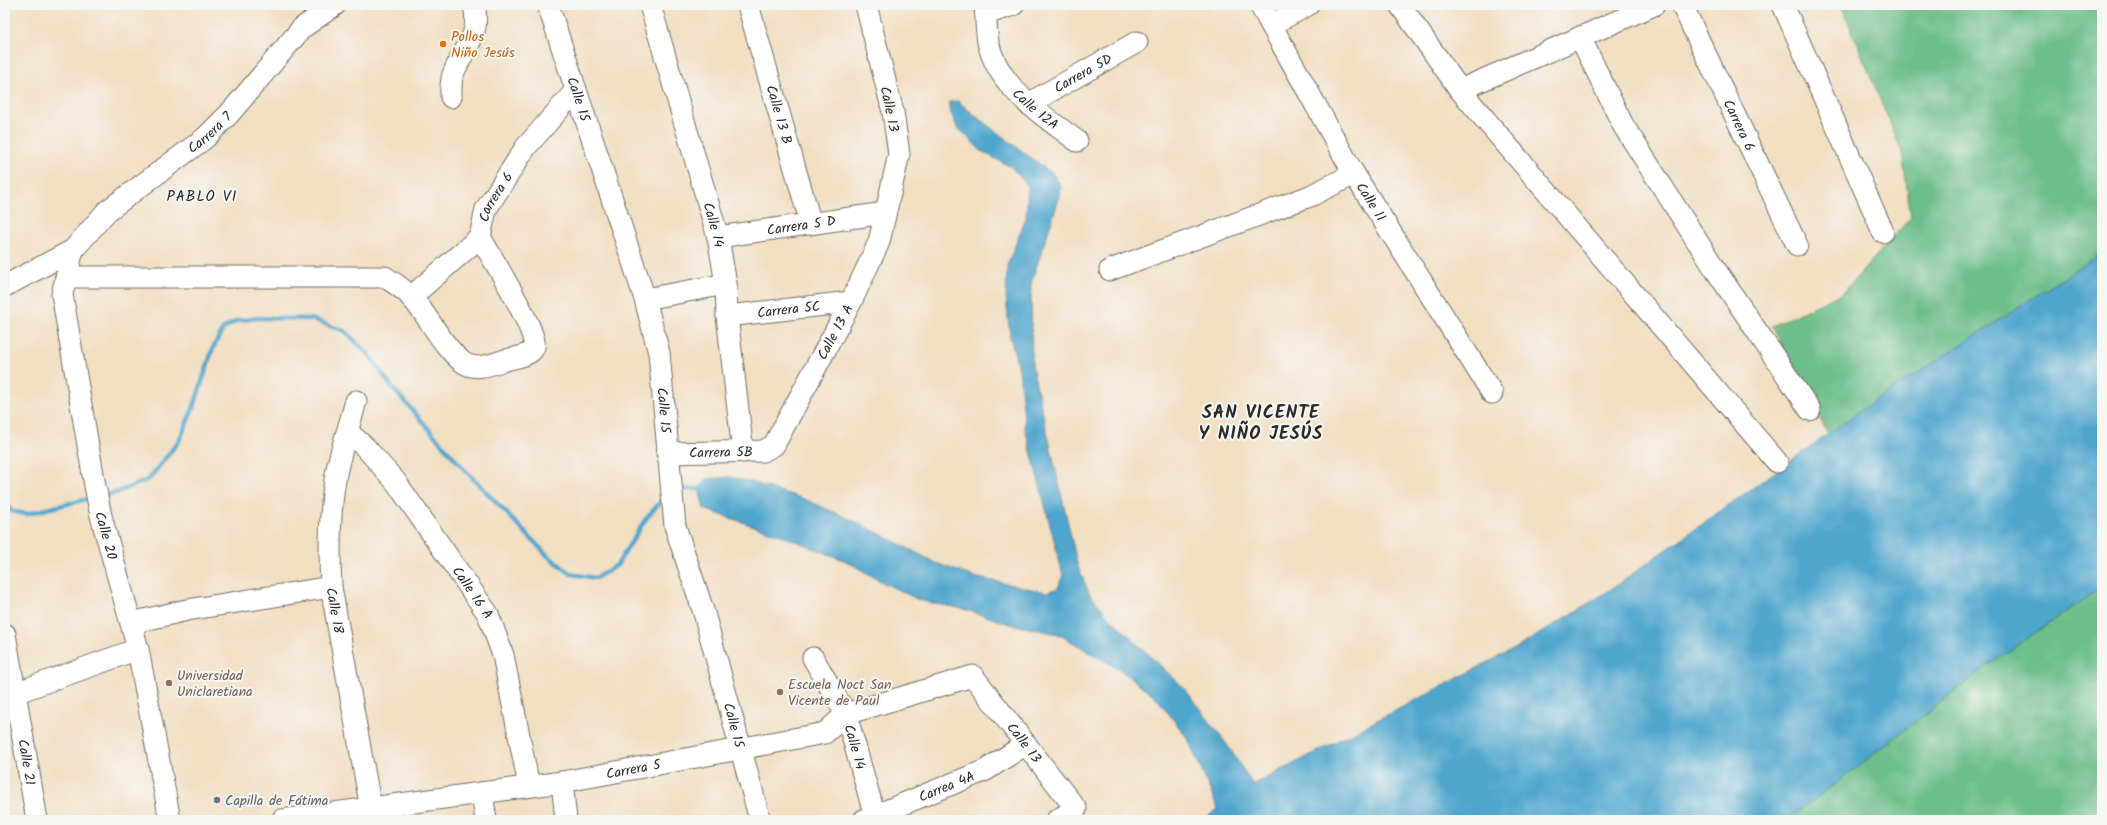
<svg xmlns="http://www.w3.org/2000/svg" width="2107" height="825" viewBox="0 0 2107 825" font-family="Kalam,sans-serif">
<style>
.forest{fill:#6dbe8a;stroke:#4c745a}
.water{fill:#50a6cd;stroke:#3e687c}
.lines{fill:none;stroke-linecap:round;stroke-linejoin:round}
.stream{stroke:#50a6cd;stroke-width:4.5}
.minor-casing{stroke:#716a60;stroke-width:23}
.minor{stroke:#fff;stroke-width:21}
.food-dot{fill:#e8710a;stroke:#f6f6f2;stroke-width:1.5}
.education-dot{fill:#8d6e63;stroke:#f6f6f2;stroke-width:1.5}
.worship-dot{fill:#6b7280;stroke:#f6f6f2;stroke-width:1.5}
.labels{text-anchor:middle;stroke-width:4;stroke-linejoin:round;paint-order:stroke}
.food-label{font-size:14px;fill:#c56008;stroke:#f6f6f2;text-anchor:start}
.street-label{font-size:14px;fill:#2b2b2b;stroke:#f6f6f2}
.education-label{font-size:14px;fill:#785e54;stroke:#f6f6f2;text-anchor:start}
.worship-label{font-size:14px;fill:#5b616d;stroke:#f6f6f2;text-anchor:start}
.neighbourhood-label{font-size:15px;letter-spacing:1px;fill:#2b2b2b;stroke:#f6f6f2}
.district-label{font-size:18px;font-weight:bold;letter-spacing:1px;fill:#2b2b2b;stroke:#f6f6f2}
</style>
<rect width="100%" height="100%" fill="#f6f6f2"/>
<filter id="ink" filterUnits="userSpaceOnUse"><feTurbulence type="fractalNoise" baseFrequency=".025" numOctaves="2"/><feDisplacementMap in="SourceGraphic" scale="8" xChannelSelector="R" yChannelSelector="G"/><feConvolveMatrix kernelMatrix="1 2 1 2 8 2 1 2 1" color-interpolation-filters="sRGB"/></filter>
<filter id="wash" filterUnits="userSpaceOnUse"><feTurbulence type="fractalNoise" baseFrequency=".012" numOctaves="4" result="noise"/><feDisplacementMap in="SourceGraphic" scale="16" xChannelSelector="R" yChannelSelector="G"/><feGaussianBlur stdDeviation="0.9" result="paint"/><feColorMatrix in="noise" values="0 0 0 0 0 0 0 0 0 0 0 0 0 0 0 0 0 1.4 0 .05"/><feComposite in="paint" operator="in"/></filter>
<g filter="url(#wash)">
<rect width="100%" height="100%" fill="#f2dec1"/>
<!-- forest -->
<g class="forest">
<path d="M1841,5H2102V253L1867,406L1828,434L1772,326L1843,293L1911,217L1902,152Z"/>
<path d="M2102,587V820H1786L1859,766L1984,668Z"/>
</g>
<!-- water -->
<path class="water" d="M958,101L974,115L1054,175L1061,187L1060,196L1031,283L1032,366L1078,567L1089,593L1106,614L1185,689L1228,746L1253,785L1523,644L1610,590L1867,406L2102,253V587L1984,668L1859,766L1786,820H1203L1218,809L1188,739L1156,697L1119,669L1058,634L1010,624L963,609L921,601L884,583L846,561L780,535L704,509L699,488L707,479L730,477L748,481L804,499L859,523L936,563L974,577L1046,592L1058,588L1063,575L1025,428L1019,369L1010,337L1006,297L1007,266L1026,218L1028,186L1011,167L981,151L957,127L949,109V102Z"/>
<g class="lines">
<!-- stream -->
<g class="stream">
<path d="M678,492L684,489H704"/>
<path d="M101,496L118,492L149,479L179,441L194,406L213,348L223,329L236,321L257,318L311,319L345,331L369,355L391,386L463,468L548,556L571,574L596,578L617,565L645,520L661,501L666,498"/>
<path d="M5,500L11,511L26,514L92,498"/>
</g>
</g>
</g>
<g filter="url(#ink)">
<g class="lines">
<defs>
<g id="minor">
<path id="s1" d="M548,5L645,299L659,353L675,526L704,613L760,820"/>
<path id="s2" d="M650,5L718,237L726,284L727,316L743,452"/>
<path id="s3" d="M748,5L811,224"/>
<path id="s4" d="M985,5C986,17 986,30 988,42C998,88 1043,115 1077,141"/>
<path id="s5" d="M1260,5L1354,174L1492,393"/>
<path d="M1400,5L1460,90L1777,462"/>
<path id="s6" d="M1682,5L1797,245"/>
<path d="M1783,5L1883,232"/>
<path d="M986,14L1013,5"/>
<path d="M1271,25L1308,5"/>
<path d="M1580,37L1623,125L1715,269L1810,410"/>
<path d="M1460,90L1654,5"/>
<path d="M451,97C451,89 450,80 454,72C465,46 481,36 474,5"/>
<path id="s7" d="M1028,104L1137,42"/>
<path id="s8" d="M718,237L885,213"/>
<path id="s9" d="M73,250L62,294L95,486L101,516L138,649L170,820"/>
<path d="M1110,270L1310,196L1354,174"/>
<path d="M66,277H385C394,283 404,289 411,297C429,316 443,348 464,363C476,371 492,364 505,360C513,358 531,356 534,347C539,333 489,253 480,237"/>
<path id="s10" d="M5,286L73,250L107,211L205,138L230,113L302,28L335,5"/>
<path id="s11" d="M411,297L480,237L486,209L526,147L576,90"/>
<path d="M645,299L726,284"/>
<path id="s12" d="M727,316L851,302"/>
<path id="s13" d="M356,401C350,424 342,446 337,469C329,508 329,548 331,587L373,820"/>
<path id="s14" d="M348,432L365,447L396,482L488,614L503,655L529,786"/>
<path id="s15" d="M667,453L763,451L774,445L851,302L879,242L899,154L893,112L866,5"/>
<path d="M131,623L187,610L331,587"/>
<path id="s16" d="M5,634L37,820"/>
<path id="s17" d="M813,658L846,714L876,820"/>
<path d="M15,693L138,649"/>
<path d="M562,782L566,820"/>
<path d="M482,793L486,820"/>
<path id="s18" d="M282,820L562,782L825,733L846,714L973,676L1076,809L1057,820"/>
<path id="s19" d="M864,820L986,770L1026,744"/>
</g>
</defs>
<!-- minor casing -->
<use href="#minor" class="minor-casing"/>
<!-- minor -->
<use href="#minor" class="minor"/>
</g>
</g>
<!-- markers -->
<circle class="food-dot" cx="443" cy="44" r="4"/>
<g class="education-dot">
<circle cx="169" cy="683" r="4"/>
<circle cx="780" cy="692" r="4"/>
</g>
<circle class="worship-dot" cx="217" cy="800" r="4"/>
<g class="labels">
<!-- food labels -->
<g class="food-label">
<text x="451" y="41">Pollos<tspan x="451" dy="16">Niño Jesús</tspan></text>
</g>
<!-- street labels -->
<g class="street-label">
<text dy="5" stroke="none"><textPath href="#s7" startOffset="63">Carrera 5D</textPath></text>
<text dy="5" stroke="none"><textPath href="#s1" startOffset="99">Calle 15</textPath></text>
<text dy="5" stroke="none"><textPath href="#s4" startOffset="121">Calle 12A</textPath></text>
<text transform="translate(890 109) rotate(78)" y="5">Calle 13</text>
<text dy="5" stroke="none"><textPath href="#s3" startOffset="114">Calle 13 B</textPath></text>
<text dy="5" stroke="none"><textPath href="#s6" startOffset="133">Carrera 6</textPath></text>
<text dy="5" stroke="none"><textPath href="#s10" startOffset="258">Carrera 7</textPath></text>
<text dy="5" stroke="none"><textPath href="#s11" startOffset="135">Carrera 6</textPath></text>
<text dy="5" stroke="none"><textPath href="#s5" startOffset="226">Calle 11</textPath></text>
<text dy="5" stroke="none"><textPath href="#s2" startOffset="229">Calle 14</textPath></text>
<text dy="5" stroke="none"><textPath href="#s8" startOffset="84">Carrera 5 D</textPath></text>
<text dy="5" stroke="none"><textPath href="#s12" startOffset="62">Carrera 5C</textPath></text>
<text dy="5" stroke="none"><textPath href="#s15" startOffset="237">Calle 13 A</textPath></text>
<text dy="5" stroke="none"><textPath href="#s1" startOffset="423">Calle 15</textPath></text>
<text dy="5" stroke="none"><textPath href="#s15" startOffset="54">Carrera 5B</textPath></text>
<text dy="5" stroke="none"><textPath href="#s9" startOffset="291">Calle 20</textPath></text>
<text dy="5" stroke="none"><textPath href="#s14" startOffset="204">Calle 16 A</textPath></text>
<text dy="5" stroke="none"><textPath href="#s13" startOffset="213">Calle 18</textPath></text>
<text dy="5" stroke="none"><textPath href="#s1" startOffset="747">Calle 15</textPath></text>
<text dy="5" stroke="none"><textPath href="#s18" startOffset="795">Calle 13</textPath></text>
<text dy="5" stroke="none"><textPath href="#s17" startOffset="99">Calle 14</textPath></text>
<text dy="5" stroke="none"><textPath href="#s16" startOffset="130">Calle 21</textPath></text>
<text dy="5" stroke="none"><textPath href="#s18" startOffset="355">Carrera 5</textPath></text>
<text dy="5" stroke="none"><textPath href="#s19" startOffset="89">Carrea 4A</textPath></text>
</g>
<!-- education labels -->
<g class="education-label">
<text x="177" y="680">Universidad<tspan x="177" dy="16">Uniclaretiana</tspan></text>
<text x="788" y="689">Escuela Noct San<tspan x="788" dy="16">Vicente de Paul</tspan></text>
</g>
<!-- worship labels -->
<g class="worship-label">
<text x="225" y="805">Capilla de Fátima</text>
</g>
<!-- neighbourhood labels -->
<g class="neighbourhood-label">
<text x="202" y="201">PABLO VI</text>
</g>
<!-- district labels -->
<g class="district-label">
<text x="1261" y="418">SAN VICENTE<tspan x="1261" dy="21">Y NIÑO JESÚS</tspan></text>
</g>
</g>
<!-- margin -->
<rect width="2107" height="825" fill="none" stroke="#f6f6f2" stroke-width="20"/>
</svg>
